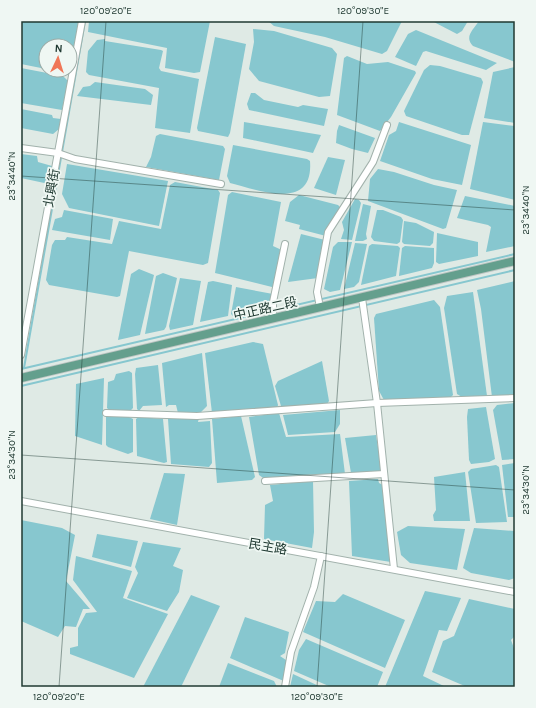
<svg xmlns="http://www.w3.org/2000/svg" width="536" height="708" viewBox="0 0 536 708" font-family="Karla,'Noto Sans TC',sans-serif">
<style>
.water{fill:#87c7cf}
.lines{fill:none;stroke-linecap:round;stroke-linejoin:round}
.stream{stroke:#87c7cf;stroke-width:2}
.minor-casing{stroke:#a2b2ac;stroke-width:8}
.major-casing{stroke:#bcc4c2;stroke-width:10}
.minor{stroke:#fff;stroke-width:6}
.major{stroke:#649f8d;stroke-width:8}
.ticks{fill:none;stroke:#203a32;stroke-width:1;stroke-opacity:0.45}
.labels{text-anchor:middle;stroke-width:3.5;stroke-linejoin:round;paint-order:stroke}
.street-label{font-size:13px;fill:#203a32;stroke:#eff7f3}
.neatline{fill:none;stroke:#203a32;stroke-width:1.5}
.ticks-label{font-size:10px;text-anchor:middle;fill:#203a32}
</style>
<rect width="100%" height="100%" fill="#dfeae5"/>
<!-- water -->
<g class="water">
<path d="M21,21H79L70,73L53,70H70V46H46V69L21,64Z"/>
<path d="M89,21H210L200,72L194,73L165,68L167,48L88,32Z"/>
<path d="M268,21H402L387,51L382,54L325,37L274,26Z"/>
<path d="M432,21H468L462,31L457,34Z"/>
<path d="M479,21H515V62L473,46C464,37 473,30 479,21Z"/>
<path d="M253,29L274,31L332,48L337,54L330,96L319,97L259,81L249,69L254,42Z"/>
<path d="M416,30L497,63L486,70L426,51L423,52L416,66L395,57L408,34Z"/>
<path d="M215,37L246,44L230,133L228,137L198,131L197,128Z"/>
<path d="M105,39V41L161,50L163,51L159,68L161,71L199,79L190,133L155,128L159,88L89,75L86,72L88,51L97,40Z"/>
<path d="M347,56L367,64L388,62L415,71L416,73L391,117L380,131L337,115L344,58Z"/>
<path d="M430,65L440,66L481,78L483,82L469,135H462L406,116L404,111L424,70Z"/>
<path d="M515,67V123L484,118L493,72Z"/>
<path d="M21,68L63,76L68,81L62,110L21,103Z"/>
<path d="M95,82L145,89L153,95L151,105L77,96L83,87L90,86Z"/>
<path d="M251,93H255L264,100L298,107L303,105L328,109L324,126L249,110L247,104Z"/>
<path d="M21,109L52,115L53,118L61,119L59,129L53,134L21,128Z"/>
<path d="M244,122L321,135L313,153L243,138Z"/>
<path d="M399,122L471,145L462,185L432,179L380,161L389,135L396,131Z"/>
<path d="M483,122L515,126V200L470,189Z"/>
<path d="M339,125L375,138L368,153L352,149L336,143L337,131Z"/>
<path d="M160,134L223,146L225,149L219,180L146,167L151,157L156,136Z"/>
<path d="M233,145L307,159L310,161C314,212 258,190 230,183L227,176Z"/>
<path d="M21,154L37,156L38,162L52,166L49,184L21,178Z"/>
<path d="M328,157L345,160L336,195L314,188Z"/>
<path d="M67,164L168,181L159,226L69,208L62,194Z"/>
<path d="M378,169L394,172L434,185L457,190L446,228L443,229L368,201L370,179Z"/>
<path d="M175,182L218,190L220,193L208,263L203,265L129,251L120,296L117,297L49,285L46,280L52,245L55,240H65L67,237L112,244L119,221L161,229L170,185Z"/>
<path d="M232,192L281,202L273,246L286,252L276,288L215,273L228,195Z"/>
<path d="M299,195L338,205L341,208L326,236L299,229L300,225L285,221L290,202Z"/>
<path d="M465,196L515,206V246L486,252L491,227L488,225L457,218Z"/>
<path d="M355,199L359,200L361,203L352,240L341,239L344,230L342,222Z"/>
<path d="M363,204L371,206L366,234L367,239L363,241H355Z"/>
<path d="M64,210L113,219L110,240L52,230L55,219L62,217Z"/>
<path d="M377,210H383L401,217L403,220L400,242L397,244L374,241L371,237Z"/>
<path d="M404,221L416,223L434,232L433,243L430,246L404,244L402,242Z"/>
<path d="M437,233L478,242V256L439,264L436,262Z"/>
<path d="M301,234L325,240L318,278L288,282Z"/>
<path d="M338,242H352L340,290L330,292L324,289L333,247Z"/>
<path d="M355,243L367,244L359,282L354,287L344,289Z"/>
<path d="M372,244L398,246L400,248L396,276L361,285L369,246Z"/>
<path d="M405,246L434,248V263L432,268L399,276L402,248Z"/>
<path d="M139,269L154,275L140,335L118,340L131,274Z"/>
<path d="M163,273L177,278L166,327L164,330L145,334L156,276Z"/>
<path d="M180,278L201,281L193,325L170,330L169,326Z"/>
<path d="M213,281L232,285L228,316L200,322L208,282Z"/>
<path d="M515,281V396L492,397L481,309L477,290Z"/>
<path d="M236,287L273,294L270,305L233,316L231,314Z"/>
<path d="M473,292L487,396L462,397L457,394L444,308L447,296Z"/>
<path d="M434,300L440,307L453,395L449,399L384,400L379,391L374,318L376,314Z"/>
<path d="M253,342L263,344L278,405L277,408L212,413L205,353Z"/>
<path d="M202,353L207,406L201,412L178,413L176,405H169L166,407L162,363Z"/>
<path d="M322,361L329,401L327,404L285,408L281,406L275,386L278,381Z"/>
<path d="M158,365L162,405L143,406L139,411L137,409L135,374L136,368Z"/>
<path d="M129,371L132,373L133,408L130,411L109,410L107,408L108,382L114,380L116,374Z"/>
<path d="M104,378L102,445L75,436L76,384Z"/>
<path d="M515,403V459L502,460L493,410L497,405Z"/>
<path d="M486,407L495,459L489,462L471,464L469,460L467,417L468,409Z"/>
<path d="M340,410V424L335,432L288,435L283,415Z"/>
<path d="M279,413L286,437L340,434L345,474L266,480L259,475L249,417Z"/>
<path d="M109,416L129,417L133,419V452L128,454L108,447L106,445V417Z"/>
<path d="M241,416L255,477L252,480L217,483L212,419Z"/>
<path d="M139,417L163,419L167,462L164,463L137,456L136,419Z"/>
<path d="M199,418L198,422L210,421L212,463L209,467L171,464L168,419Z"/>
<path d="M376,435L382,472L351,473L345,438Z"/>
<path d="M515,463V517H508L502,465Z"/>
<path d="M496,465L499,467L507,522L476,523L468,472L471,469Z"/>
<path d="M465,472L470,521H434L433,515L436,510L434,477Z"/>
<path d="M164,473L185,474L177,525L150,519Z"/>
<path d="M378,479L379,483L383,485L391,562L352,556L349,481Z"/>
<path d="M313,481L314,532L312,548L264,539L265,505L273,501L270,485Z"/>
<path d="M21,520L62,528L75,535L66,581L90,609H83L76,627L65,626L58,637L21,621Z"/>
<path d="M408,526L465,529L457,570L410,563L401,555L397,532Z"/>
<path d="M474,528L515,531V578L509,580L471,573L463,568Z"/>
<path d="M97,534L138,541L131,567L92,557Z"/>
<path d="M143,542L181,548L173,566L183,570L179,592L167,611L127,598L138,573L135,567Z"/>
<path d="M76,556L132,571L123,598L168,614L134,678L70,654V648L78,646V628L86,613L97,612L73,580Z"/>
<path d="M425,591L461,598L447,631L439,630L423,676L446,687H385Z"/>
<path d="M343,594L405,620L385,668L303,632L316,601L335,602Z"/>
<path d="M191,595L220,606L181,687H143Z"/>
<path d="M469,599L515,609V636L511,640L515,651V687H467L432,672L443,641L454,636Z"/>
<path d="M245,617L289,632L285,653L280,656L289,662L286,682L230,658Z"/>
<path d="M306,639L383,672L377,687H331L294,671L299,650Z"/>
<path d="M228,663L274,681L277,687H219Z"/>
<path d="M293,674L321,687H290Z"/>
</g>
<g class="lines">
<!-- stream -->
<g class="stream">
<path d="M24,368L85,21"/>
<path d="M21,369L515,254"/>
<path d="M21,386L515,270"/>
</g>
<defs>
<g id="minor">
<path d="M21,148L58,153L75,159L221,184"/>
<path d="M362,298L377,403L394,569"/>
<path d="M320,307L317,292L328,232L373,162L387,125"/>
<path d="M273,318V302L285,244"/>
<path d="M21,355L82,21"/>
<path d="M106,413L197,416L377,403L515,398"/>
<path d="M265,481L384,474"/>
<path d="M21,501L515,592"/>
<path d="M285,687L291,652L314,587L321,556"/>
</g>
<path id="major" d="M21,378L515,261"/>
</defs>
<!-- minor casing -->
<use href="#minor" class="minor-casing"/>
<!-- major casing -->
<use href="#major" class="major-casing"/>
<!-- minor -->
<use href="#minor" class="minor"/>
<!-- major -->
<use href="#major" class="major"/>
</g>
<!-- ticks -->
<path class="ticks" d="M21,176L515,210M21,455L515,490M59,687L106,21M317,687L363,21"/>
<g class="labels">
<!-- street labels -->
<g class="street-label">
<text transform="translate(51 188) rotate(-80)" y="5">北興街</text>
<text transform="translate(265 308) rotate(-13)" y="5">中正路二段</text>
<text transform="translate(268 546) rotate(10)" y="5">民主路</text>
</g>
</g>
<!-- border -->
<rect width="536" height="708" fill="none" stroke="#eff7f3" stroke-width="44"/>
<!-- north arrow -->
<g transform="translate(58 58) rotate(4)"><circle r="19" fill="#eff7f3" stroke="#9caba6"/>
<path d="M0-3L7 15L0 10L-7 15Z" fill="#f07657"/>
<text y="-6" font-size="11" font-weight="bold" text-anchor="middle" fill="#203a32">N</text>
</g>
<rect x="22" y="22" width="492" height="664" class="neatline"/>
<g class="ticks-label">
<text x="106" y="14">120°09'20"E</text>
<text x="363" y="14">120°09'30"E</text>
<text transform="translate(11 176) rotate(-90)" y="4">23°34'40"N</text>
<text transform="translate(525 210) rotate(-90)" y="4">23°34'40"N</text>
<text transform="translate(11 455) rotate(-90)" y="4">23°34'30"N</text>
<text transform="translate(525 490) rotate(-90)" y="4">23°34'30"N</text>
<text x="59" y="700">120°09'20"E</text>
<text x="317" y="700">120°09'30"E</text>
</g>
</svg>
